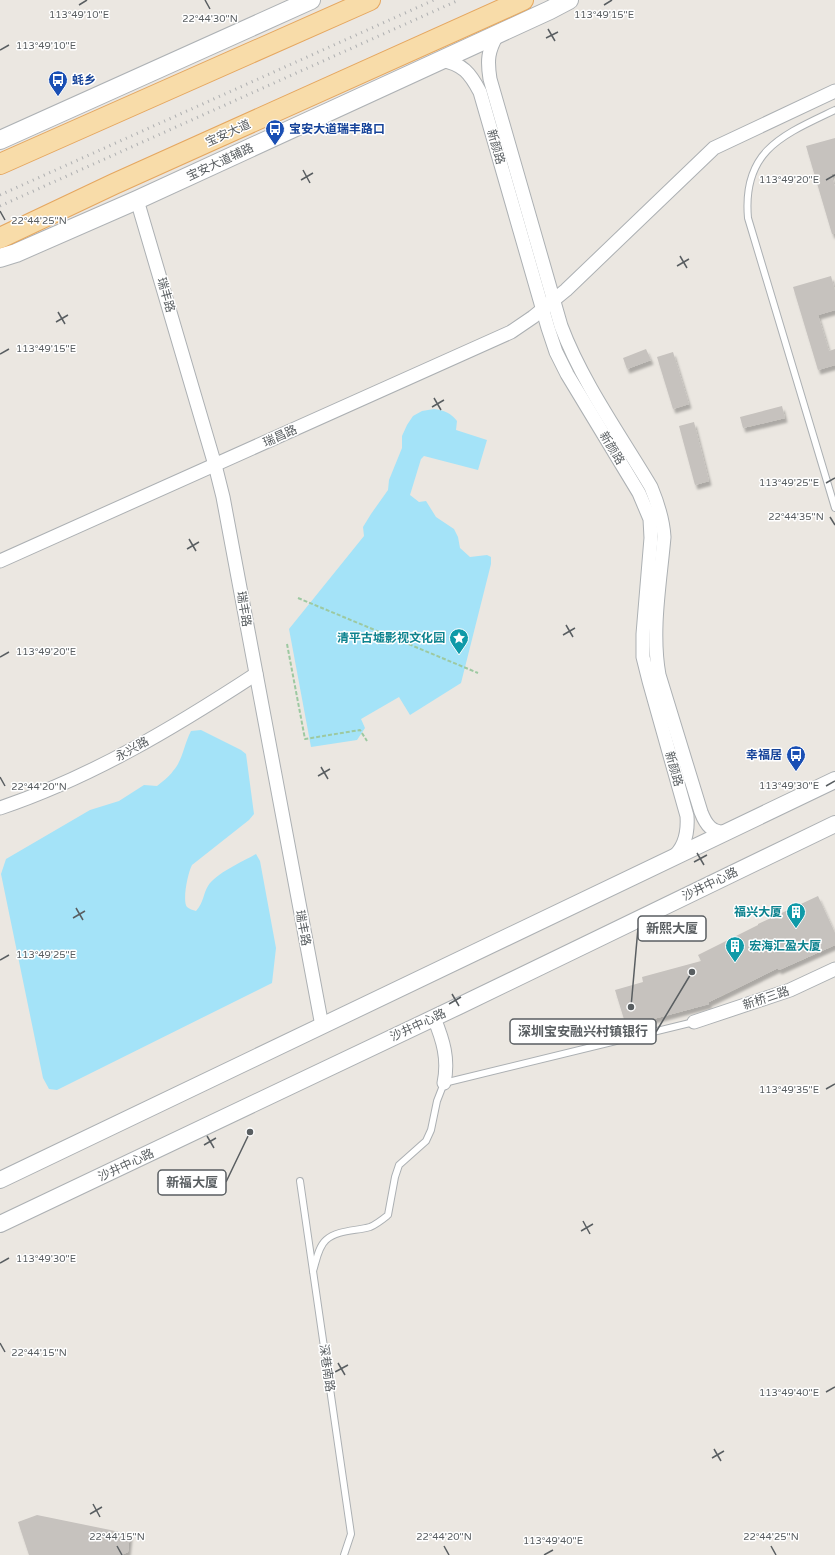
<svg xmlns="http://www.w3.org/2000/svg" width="835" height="1555" viewBox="0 0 835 1555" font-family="'Varela Round','Noto Sans SC',sans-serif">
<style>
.water{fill:#a4e3f8}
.building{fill:#c6c2be;filter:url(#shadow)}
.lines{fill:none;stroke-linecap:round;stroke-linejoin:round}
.service-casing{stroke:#acb0b3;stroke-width:8}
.minor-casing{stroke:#acb0b3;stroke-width:15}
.tertiary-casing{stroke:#acb0b3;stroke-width:18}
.secondary-casing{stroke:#aeb2b5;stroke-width:20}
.primary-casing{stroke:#e5a760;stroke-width:22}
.path{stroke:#9dc9a1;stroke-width:2;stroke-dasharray:4 2;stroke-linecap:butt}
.service{stroke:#fff;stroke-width:6}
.minor{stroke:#fff;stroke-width:13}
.tertiary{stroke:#fff;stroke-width:16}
.secondary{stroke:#fff;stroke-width:18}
.primary{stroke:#f8dca9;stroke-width:20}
.rail{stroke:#afb0b1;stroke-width:3;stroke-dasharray:1 5;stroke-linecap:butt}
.ticks{fill:none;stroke:#595e61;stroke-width:1.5}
.labels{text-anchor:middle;stroke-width:3;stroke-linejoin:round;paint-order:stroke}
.transit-label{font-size:12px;font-weight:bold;fill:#164399;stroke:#fff;text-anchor:start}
.street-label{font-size:12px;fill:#595e61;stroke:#fff}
.culture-label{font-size:12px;font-weight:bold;fill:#0d838f;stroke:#fff;text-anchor:end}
.ticks-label{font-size:10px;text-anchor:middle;fill:#595e61;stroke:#fff;stroke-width:3;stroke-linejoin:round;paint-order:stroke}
.leader{fill:none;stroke:#595e61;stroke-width:1.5}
.callout-dot{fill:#595e61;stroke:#fff;stroke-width:1.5}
.callout{fill:#fff;stroke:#595e61;stroke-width:1.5}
.callout-label{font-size:13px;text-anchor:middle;font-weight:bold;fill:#595e61}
</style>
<defs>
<filter id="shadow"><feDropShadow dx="2.5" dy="4.5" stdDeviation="1" flood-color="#0004"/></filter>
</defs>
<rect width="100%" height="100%" fill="#ebe7e1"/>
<!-- water -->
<g class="water">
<path d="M434,409C444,410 451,413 457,421L456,430L487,440L478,470L424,456L421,459L410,495L419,502L426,501L436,517L454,529L458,537L460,548L470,557L487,555L491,557V564L461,683L410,715L399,697L361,719L365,728L357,740L311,747L289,629L364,536L363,527L371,514L388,490L389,480L402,448V436L407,425L413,416L422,411Z"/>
<path d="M201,730L241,750L246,754L254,814L249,820L192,865C188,872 182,901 187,907C189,909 193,910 196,911C204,902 203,894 208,886C216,873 242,862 256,854L260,861L276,948L272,983L57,1090L49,1089L43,1078L1,874L6,859L90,810L119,801L144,785L157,786C162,782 169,777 173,771C183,760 184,744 191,731Z"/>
</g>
<!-- building -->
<g class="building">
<path d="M835,138V173L831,174L835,187V234H832L806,146Z"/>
<path d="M831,276L835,291V310L818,315L829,351L835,349V365L818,370L793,287Z"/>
<path d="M646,349L651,360L627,369L623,358Z"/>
<path d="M673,352L689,404L673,409L657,357Z"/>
<path d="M782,406L785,418L743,428L740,417Z"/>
<path d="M694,422L709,481L695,485L679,426Z"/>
<path d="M818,896L835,933V945L779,970L778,968L709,1002V1004L646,1021V1023L627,1029L615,990L643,982L642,977L701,961L698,955L758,925V924Z"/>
<path d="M37,1515L130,1534L128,1552L121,1555H29L18,1522Z"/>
</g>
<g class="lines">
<defs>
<g id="service">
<path d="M835,110C783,135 742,150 748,218L835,508"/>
<path d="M300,1181L351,1534L344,1555"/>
<path d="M313,1271C316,1262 318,1247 326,1240C337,1230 356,1231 370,1227C377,1224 383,1219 388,1215L395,1177L399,1165L426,1141L431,1130L437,1101L444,1083L694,1022"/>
</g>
<g id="minor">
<path d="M497,35C488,51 487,60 490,79L561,326C582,382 620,435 651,487C658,504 663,519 664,537C660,583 651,630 659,675L701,812C706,825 712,833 726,832"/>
<path d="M441,60C463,64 470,73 480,92L548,328L556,352L567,374L639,493L650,519L651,538L643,634V657L649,681L687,816C688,831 685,848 672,858"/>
<path d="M137,200L215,465L223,497L322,1026"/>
<path d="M0,561L511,332L533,317L566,290L714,148L835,91"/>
<path d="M0,808C92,777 175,727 256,674"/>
<path d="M434,1018C443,1040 449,1059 444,1083"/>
<path d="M694,1022L790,990L835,969"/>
</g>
<g id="tertiary">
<path d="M0,1180L835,780"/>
<path d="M0,1224L459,1006L835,824"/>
</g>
<g id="secondary">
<path d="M0,140L311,0"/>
<path d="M0,258L16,253L137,200L550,10L569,0"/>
</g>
<g id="primary">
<path d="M0,164L370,0"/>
<path d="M0,238L114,184L523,0"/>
</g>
</defs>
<!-- service casing -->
<use href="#service" class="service-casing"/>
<!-- minor casing -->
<use href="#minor" class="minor-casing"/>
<!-- tertiary casing -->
<use href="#tertiary" class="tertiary-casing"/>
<!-- secondary casing -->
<use href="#secondary" class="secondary-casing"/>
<!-- primary casing -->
<use href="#primary" class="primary-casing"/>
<!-- path -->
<g class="path">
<path d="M298,598L478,673"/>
<path d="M287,644L305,739L360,730L367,741"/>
</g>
<!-- service -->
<use href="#service" class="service"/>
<!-- minor -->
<use href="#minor" class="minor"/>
<!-- tertiary -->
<use href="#tertiary" class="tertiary"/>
<!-- secondary -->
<use href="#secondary" class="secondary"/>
<!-- primary -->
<use href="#primary" class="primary"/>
<!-- rail -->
<g class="rail">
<path d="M0,195L434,0"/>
<path d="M0,206L459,0"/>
</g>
</g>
<!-- ticks -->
<path class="ticks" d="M205,0L210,9M79,5L87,0M604,5L612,0M548,29L555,41M546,38L558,32M0,50L9,45M303,170L310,183M301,180L313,173M826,180L835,175M0,211L5,220M680,256L687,268M677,266L689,259M58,312L65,324M56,322L68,315M0,354L9,349M434,398L441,410M432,407L444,400M826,483L835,478M830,517L835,525M189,539L196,551M187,549L199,542M566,625L573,637M563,635L575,628M0,657L9,652M321,767L328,779M318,776L330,769M0,777L5,786M826,786L835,781M697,853L704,865M694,862L707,855M76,908L83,920M73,918L85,911M0,960L9,955M452,994L459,1006M449,1004L461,997M826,1089L835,1084M207,1136L214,1148M204,1145L216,1138M583,1221L590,1234M581,1231L593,1224M0,1263L9,1258M0,1343L5,1352M338,1363L345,1375M335,1372L348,1365M826,1392L835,1387M714,1449L721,1461M712,1458L724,1451M93,1504L100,1517M90,1514L102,1507M117,1546L122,1555M444,1546L449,1555M771,1546L776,1555M544,1555L553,1550"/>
<!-- icons -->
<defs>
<symbol id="bus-pin" viewBox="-11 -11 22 30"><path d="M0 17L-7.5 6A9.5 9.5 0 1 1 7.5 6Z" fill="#1a4fb4" stroke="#fff"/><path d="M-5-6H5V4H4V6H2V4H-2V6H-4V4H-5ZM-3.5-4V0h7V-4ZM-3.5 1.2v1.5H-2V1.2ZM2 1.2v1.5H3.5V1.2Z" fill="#fff"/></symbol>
<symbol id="sight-pin" viewBox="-11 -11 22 30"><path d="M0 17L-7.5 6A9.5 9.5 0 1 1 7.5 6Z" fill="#0f9aa8" stroke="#fff"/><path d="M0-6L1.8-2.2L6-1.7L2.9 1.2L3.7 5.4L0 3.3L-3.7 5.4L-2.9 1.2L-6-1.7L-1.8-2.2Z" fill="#fff"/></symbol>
<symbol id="building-pin" viewBox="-11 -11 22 30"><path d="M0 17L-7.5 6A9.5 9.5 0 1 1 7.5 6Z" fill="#0f9aa8" stroke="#fff"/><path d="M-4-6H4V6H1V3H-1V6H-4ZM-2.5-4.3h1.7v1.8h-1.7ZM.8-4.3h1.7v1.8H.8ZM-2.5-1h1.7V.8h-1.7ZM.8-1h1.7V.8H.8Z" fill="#fff"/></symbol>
</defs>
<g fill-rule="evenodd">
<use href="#bus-pin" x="47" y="69" width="22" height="30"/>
<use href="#bus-pin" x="264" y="118" width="22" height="30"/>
<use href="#sight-pin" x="448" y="627" width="22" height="30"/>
<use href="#bus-pin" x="785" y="744" width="22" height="30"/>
<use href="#building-pin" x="785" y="901" width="22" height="30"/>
<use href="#building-pin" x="724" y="935" width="22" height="30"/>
</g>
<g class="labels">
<!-- transit labels -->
<g class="transit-label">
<text x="72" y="84">蚝乡</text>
<text x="289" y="133">宝安大道瑞丰路口</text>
<text x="782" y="759" text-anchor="end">幸福居</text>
</g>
<!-- street labels -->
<g class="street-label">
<text transform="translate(228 133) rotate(-24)" y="4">宝安大道</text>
<text transform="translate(496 147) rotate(74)" y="4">新颜路</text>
<text transform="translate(220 162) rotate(-25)" y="4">宝安大道辅路</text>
<text transform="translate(166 295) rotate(74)" y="4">瑞丰路</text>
<text transform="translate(280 436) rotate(-24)" y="4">瑞昌路</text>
<text transform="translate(612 448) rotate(59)" y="4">新颜路</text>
<text transform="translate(244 609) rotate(80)" y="4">瑞丰路</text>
<text transform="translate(132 749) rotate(-29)" y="4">永兴路</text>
<text transform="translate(674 769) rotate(74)" y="4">新颜路</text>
<text transform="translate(710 884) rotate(-26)" y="4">沙井中心路</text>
<text transform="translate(303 928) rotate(79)" y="4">瑞丰路</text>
<text transform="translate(766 998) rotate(-19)" y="4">新桥三路</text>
<text transform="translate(418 1025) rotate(-25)" y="4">沙井中心路</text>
<text transform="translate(126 1165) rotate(-25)" y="4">沙井中心路</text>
<text transform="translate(327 1368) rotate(82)" y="4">深巷南路</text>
</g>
<!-- culture labels -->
<g class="culture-label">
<text x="445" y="642">清平古墟影视文化园</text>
<text x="782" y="916">福兴大厦</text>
<text x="749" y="950" text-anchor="start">宏海汇盈大厦</text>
</g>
</g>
<g class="ticks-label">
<text x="79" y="18">113°49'10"E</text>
<text x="604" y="18">113°49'15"E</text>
<text x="210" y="22">22°44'30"N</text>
<text x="46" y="49">113°49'10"E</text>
<text x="789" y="183">113°49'20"E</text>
<text x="39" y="224">22°44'25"N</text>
<text x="46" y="352">113°49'15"E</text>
<text x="789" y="486">113°49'25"E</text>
<text x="796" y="520">22°44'35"N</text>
<text x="46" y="655">113°49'20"E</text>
<text x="789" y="789">113°49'30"E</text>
<text x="39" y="790">22°44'20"N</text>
<text x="46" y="958">113°49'25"E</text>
<text x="789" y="1093">113°49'35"E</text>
<text x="46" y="1262">113°49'30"E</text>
<text x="39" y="1356">22°44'15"N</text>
<text x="789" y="1396">113°49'40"E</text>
<text x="117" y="1540">22°44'15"N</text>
<text x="444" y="1540">22°44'20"N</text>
<text x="771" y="1540">22°44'25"N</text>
<text x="553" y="1544">113°49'40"E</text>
</g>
<!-- callouts -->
<path class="leader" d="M631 1007L638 928M692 972L656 1032M250 1132L226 1182"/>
<g class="callout-dot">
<circle cx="631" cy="1007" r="4"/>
<circle cx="692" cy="972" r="4"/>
<circle cx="250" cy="1132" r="4"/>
</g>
<g class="callout">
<rect x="638" y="916" width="68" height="25" rx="4"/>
<rect x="510" y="1019" width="146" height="25" rx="4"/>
<rect x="158" y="1170" width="68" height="25" rx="4"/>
</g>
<g class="callout-label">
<text x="672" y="933">新熙大厦</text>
<text x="583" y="1036">深圳宝安融兴村镇银行</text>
<text x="192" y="1187">新福大厦</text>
</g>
</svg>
